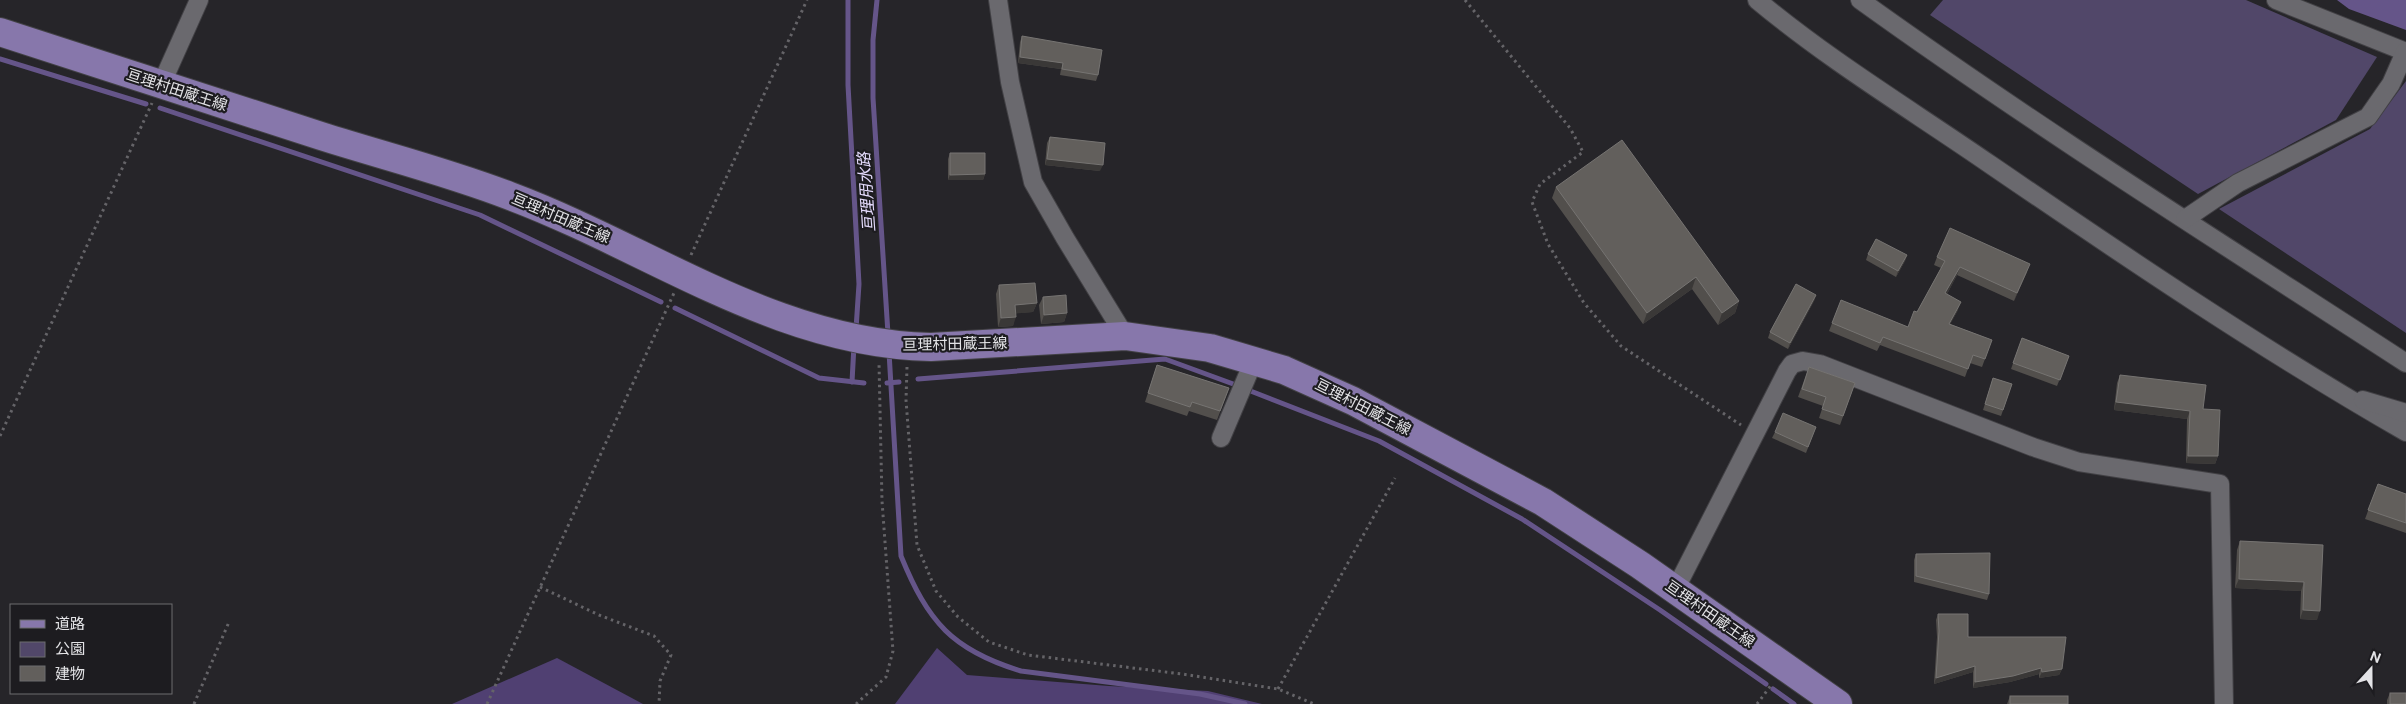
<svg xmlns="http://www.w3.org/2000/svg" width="2406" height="704" viewBox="0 0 2406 704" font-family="'DM Sans','Noto Sans JP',sans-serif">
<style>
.green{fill:#514769}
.forest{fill:#504072}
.water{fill:#655589}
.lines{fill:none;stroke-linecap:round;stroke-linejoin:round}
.stream{stroke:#655589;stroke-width:5}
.minor-casing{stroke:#424145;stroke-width:20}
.primary-casing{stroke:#424145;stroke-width:30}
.path{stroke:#656468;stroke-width:3;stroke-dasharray:2.5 4;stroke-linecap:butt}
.minor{stroke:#6a696e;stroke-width:18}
.primary{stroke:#8777ab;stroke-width:28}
.wall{fill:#524f4c}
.shaded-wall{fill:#3a3837}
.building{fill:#625f5c;stroke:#767472}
.labels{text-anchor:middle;stroke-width:4.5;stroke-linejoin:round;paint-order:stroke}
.street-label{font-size:15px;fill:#e3e3e6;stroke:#1d1c20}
.water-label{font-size:16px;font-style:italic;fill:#e3dafb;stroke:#1d1c20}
</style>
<rect width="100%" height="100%" fill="#262529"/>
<!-- green -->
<g class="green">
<path d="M1943,0H2246L2377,57L2336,120L2198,194L1930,15Z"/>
<path d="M2406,81V333L2219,209L2370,129Z"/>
</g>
<!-- forest -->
<g class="forest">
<path d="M937,648L967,675L1109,686L1208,691L1262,704H895Z"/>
<path d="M557,658L643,704H452Z"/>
</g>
<!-- water -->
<path class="water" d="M2337,0H2406V30L2349,9Z"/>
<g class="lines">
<!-- stream -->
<g class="stream">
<path d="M848,0V85L859,284L856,329"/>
<path d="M877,0L873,40V98L888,334"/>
<path d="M0,59L146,104"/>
<path d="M160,108L480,215L661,302"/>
<path d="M675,308L819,378L864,383"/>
<path d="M889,352L901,556C928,622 952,650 1021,671L1200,694L1245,704"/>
<path d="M918,379L1165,359L1236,385"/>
<path d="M852,382L854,345"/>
<path d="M887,383L899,382"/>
<path d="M1248,390L1379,441L1522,519L1660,610L1766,684"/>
<path d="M1773,689L1794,704"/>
</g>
<defs>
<g id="minor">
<path d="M998,0L1010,82L1033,182L1065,238L1125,336"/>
<path d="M1757,0C1830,61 1913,111 1991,165C2127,258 2263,350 2406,432"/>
<path d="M1860,0C2038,128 2223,244 2406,363"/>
<path d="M2276,0L2406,52"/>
<path d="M161,85L199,0"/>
<path d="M2185,219L2238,183L2368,117L2391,84L2405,52"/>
<path d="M2363,400L2406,413"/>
<path d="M1221,438L1254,360"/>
<path d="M1675,590L1787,371L1792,364L1803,361L1820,364L2033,447L2079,462L2220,484L2224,704"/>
</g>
<path id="primary" d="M0,32C107,66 214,102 321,136C384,156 448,172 510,196C649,248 777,344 931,347L1125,336L1210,348L1284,370L1353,401L1543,502L1640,565L1838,704"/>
</defs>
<!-- minor casing -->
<use href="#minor" class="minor-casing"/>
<!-- primary casing -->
<use href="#primary" class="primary-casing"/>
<!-- path -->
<g class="path">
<path d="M1465,0L1570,128L1583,152L1540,184L1532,202L1548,244L1584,303L1621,346L1741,425"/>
<path d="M691,255L807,0"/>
<path d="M907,367L906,400L917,545L936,591L958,617L989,642L1028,655L1182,674L1278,689L1314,704"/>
<path d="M0,436L152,103"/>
<path d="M540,587L599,615L654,636L671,655L660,681L659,704"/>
<path d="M1278,689L1395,478"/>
<path d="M194,704L229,622"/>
<path d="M487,704L674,293"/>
<path d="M856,704L886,677L893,651L882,501L879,363"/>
<path d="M1757,704L1772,684"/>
</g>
<!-- minor -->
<use href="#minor" class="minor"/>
<!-- primary -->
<use href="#primary" class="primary"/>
</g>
<!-- wall -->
<g class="wall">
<path d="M1022,36L1098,75L1096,81L1060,75L1061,69L1018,63L1020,42Z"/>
<path d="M1050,137L1100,171L1045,165L1047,143Z"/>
<path d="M950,153L985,174L983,180H948V159Z"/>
<path d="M1556,187L1739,301L1735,313L1718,325L1692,289L1643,324L1552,198Z"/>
<path d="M1868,254L1907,255L1905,261L1896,277L1866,260Z"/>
<path d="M1937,257L2027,272L2014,301L1957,275L1947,294L1958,310L1950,324L1992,340L1982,367L1970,363L1965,377L1880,345L1877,351L1829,331L1841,300L1908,327L1917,312L1941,268L1934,265Z"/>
<path d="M999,285L1037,303L1033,312L1015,313L1013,326L998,327L996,294Z"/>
<path d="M1816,295L1814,301L1788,349L1768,338L1770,332Z"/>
<path d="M1043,297L1067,313L1064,322L1041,324L1039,305Z"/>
<path d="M2022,338L2069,356L2057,386L2011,369Z"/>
<path d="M1157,365L1229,388L1217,420L1189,411L1187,416L1145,402Z"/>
<path d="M1809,367L1855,383L1840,425L1819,418L1823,406L1798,397Z"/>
<path d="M2120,375L2203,409L2218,456L2215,464L2186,463L2187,419L2114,410L2117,383Z"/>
<path d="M1993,378L2012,384L2001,416L1983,410Z"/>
<path d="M1816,427L1806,453L1772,438L1775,432Z"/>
<path d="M2378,484L2406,494V533L2365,519Z"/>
<path d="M2240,541L2323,545L2317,620L2300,619L2301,591L2235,588L2237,550Z"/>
<path d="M1916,554L1989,594L1987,600L1914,582V560Z"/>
<path d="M1938,614L1968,637L2062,669L2059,675L2039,678V674L2010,682L1973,688V672L1934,684L1937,637L1936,620Z"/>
<path d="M2390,693L2406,704H2387V700Z"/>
<path d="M2010,696L2068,704H2007Z"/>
</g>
<!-- shaded-wall -->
<g class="shaded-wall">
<path d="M1020,57L1063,63L1061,69L1018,63Z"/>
<path d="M1047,159L1103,165L1100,171L1045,165Z"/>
<path d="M985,174L983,180H948L950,175Z"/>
<path d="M1907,255L1905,261L1896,277L1898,271Z"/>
<path d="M2030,264L2027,272L2014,301L2017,293Z"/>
<path d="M1960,267L1957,275L1943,302L1945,293Z"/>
<path d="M1696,277L1692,289L1643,324L1647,313Z"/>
<path d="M1816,295L1814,301L1788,349L1790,343Z"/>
<path d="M1739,301L1735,313L1718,325L1722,313Z"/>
<path d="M1961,302L1958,310L1946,332L1949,324Z"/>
<path d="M1037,303L1033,312L1012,314L1015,305Z"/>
<path d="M1067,313L1064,322L1041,324L1044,315Z"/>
<path d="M1016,317L1013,326L998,327L1001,318Z"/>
<path d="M2116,402L2190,411L2187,419L2114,410Z"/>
<path d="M2188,456H2218L2215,464L2186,463Z"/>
<path d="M2239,579L2304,582L2301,591L2235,588Z"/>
<path d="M2303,610L2320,611L2317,620L2300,619Z"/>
<path d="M1975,666L1973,672L1934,684L1936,678Z"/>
<path d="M2041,668L2039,674L2010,682L1973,688L1975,682Z"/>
<path d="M2062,669L2059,675L2039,678L2042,672Z"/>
</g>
<!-- building -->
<g class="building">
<path d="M1022,36L1102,50L1098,75L1062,69L1063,63L1020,57Z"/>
<path d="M1050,137L1105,143L1103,165L1047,159Z"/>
<path d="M1622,140L1739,301L1722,313L1696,277L1647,313L1556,187Z"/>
<path d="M950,153H985V174L950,175Z"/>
<path d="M1950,228L2030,264L2017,293L1960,267L1945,293L1961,302L1949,324L1992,340L1985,359L1973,355L1968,369L1883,337L1880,343L1832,323L1841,300L1908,327L1914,311L1917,312L1945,261L1937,257Z"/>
<path d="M1876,239L1907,255L1898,271L1868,254Z"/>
<path d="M1035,283L1037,303L1015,305L1016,317L1001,318L999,285Z"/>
<path d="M1796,284L1816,295L1790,343L1770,332Z"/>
<path d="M1066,295L1067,313L1044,315L1043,297Z"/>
<path d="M2022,338L2069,356L2060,380L2013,363Z"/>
<path d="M1157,365L1229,388L1220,411L1192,402L1190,407L1148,393Z"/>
<path d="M1809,367L1855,383L1843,416L1822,409L1826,397L1802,389Z"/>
<path d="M2120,375L2206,385L2203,409L2220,410L2218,456H2188L2190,411L2116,402Z"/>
<path d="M1993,378L2012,384L2003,410L1985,404Z"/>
<path d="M1783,413L1816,427L1808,447L1775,432Z"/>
<path d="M2378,484L2406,494V523L2368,510Z"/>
<path d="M2240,541L2323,545L2320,611L2303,610L2304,582L2239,579Z"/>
<path d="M1990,553L1989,594L1916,576V554Z"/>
<path d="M1938,614H1968V637H2066L2062,669L2042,672L2041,668L2013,676L1975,682V666L1936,678L1939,631Z"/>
<rect x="2390" y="693" width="16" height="11"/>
<rect x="2010" y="696" width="58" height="8"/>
</g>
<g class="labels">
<!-- street labels -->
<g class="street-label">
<text transform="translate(177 90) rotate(18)" y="5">亘理村田蔵王線</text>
<text transform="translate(561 218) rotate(23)" y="5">亘理村田蔵王線</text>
<text transform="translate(955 344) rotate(-1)" y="5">亘理村田蔵王線</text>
<text transform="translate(1363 407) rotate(27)" y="5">亘理村田蔵王線</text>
<text transform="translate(1710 614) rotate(35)" y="5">亘理村田蔵王線</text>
</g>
<!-- water labels -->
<g class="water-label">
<text transform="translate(866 192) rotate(-94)" y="6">亘理用水路</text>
</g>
</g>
<!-- legend -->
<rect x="10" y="604" width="162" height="90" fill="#1d1c20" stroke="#6c6c6f"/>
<rect x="20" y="620" width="25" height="8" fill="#8777ab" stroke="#6c6c6f"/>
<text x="55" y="629" font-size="15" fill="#e3e3e6">道路</text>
<rect x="20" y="642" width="25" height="15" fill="#514769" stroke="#6c6c6f"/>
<text x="55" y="654" font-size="15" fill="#e3e3e6">公園</text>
<rect x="20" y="666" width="25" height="15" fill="#625f5c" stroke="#6c6c6f"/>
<text x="55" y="679" font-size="15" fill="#e3e3e6">建物</text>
<!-- north arrow -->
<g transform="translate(2371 669) rotate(21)" stroke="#1d1c20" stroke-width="4" paint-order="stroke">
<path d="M0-4L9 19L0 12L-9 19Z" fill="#e3e3e6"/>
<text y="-8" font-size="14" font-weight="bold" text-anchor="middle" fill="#e3e3e6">N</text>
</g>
</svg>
